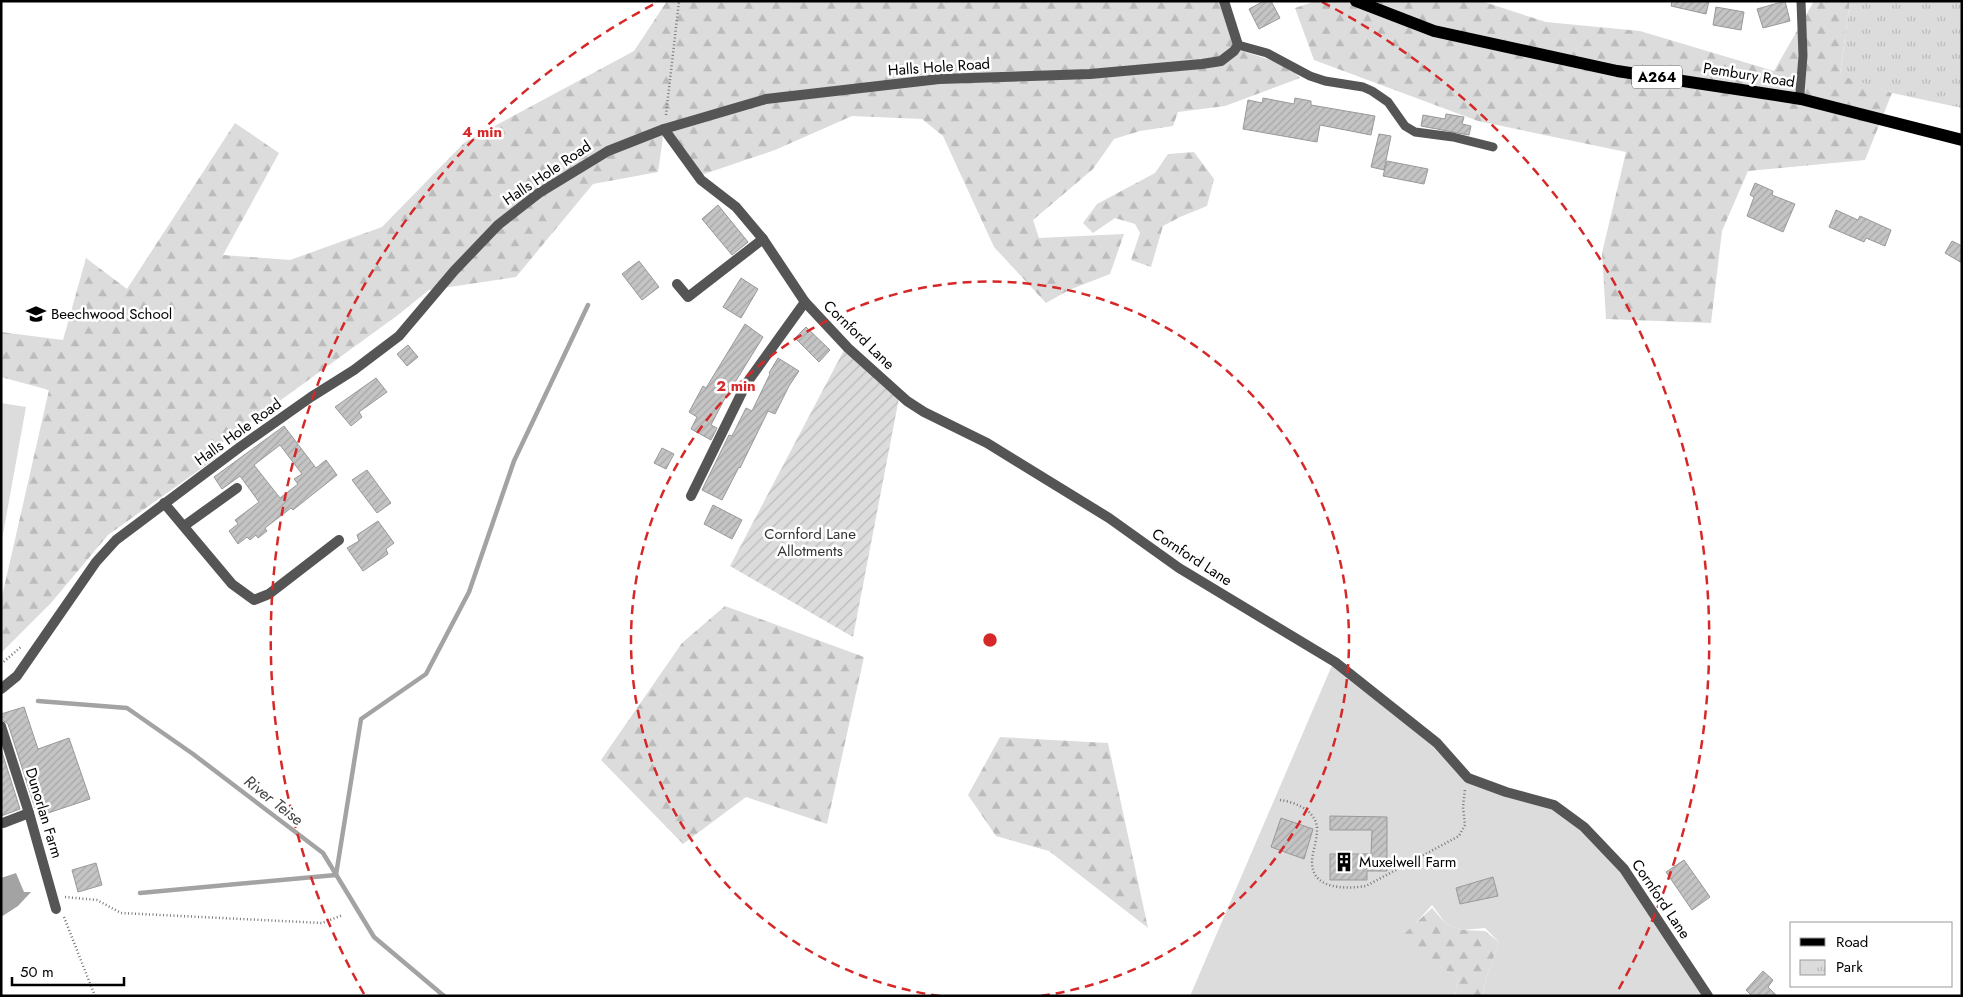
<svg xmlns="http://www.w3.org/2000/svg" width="1963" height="997" viewBox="0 0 1963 997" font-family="Jost,sans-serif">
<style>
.grass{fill:#dcdcdc}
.forest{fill:url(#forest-firs)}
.park{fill:url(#park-tufts)}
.garden{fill:url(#garden-furrows)}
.water{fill:#a3a3a3}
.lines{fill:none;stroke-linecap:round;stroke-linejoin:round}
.stream{stroke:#a3a3a3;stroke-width:4.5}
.building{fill:url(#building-hatch);stroke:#999;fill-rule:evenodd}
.path{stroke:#777;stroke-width:2.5;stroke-dasharray:1 2.5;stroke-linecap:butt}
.lane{stroke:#555;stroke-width:9}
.street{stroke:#555;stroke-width:10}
.primary{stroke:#000;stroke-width:12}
.ring{fill:none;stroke:#d62828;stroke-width:2.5;stroke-dasharray:9 6}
.labels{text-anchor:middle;stroke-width:5;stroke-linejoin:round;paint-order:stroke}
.shield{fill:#fff;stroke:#4c4c4c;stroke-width:1}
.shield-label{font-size:14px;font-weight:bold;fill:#000}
.street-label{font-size:15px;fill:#000;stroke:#fff}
.poi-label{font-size:15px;fill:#000;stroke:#fff;text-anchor:start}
.park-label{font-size:15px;fill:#333;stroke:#fff}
.water-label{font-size:16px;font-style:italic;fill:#444;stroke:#fff}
.centre{fill:#d62828;stroke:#fff;stroke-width:2.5}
.ring-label{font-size:15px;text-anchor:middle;font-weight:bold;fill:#d62828;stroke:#fff;stroke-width:5;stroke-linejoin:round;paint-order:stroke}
</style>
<defs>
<pattern id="forest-firs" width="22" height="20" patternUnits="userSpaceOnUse" patternTransform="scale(1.25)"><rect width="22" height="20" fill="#dcdcdc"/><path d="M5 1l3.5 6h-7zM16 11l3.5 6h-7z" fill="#bbb"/></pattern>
<pattern id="park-tufts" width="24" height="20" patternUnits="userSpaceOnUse" patternTransform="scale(1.25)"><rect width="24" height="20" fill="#dcdcdc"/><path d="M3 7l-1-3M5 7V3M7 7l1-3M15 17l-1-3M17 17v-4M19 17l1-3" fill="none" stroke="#bbb"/></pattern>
<pattern id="garden-furrows" width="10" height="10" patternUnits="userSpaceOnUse" patternTransform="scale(1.25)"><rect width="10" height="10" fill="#dcdcdc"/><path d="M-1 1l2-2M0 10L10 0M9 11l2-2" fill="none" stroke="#bbb"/></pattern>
<pattern id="building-hatch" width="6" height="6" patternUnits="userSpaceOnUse" patternTransform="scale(1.25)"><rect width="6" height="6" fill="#c4c4c4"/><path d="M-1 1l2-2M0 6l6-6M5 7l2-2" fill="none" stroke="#a7a7a7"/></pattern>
</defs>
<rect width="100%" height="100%" fill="#fff"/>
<!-- grass -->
<g class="grass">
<path d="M1,403L26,407L1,545Z"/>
<path d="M1333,663L1437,743L1468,778L1554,805L1624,869L1708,996H1482L1487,976L1499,942L1485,928L1463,930L1446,924L1432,905L1405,935L1419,955L1458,977L1455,996H1190Z"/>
</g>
<!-- forest -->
<g class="forest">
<path d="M667,1H1224L1236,49L1289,66L1300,78L1225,106L1178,112L1173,126L1140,131L1114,139L1093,169L1033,220L1039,238L1124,234L1110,274L1069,290L1046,303L994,247L943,136L922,119L852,116L775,150L698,176L664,130L658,172L593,184L516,277L429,290L398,315L223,442L216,458L108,535L51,603L1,653V601L49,390L1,377V332L63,340L86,258L127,289L235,123L279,153L223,255L290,260L382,227L465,142L634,51Z"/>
<path d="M1316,1H1481L1546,22L1640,31L1774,71L1814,1H1850L1840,74L1892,93L1865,160L1748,171L1722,231L1711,323L1606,319L1602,253L1626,152L1478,121L1314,60L1295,8Z"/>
<path d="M1194,152L1214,179L1207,206L1180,217L1163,226L1151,267L1131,260L1140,233L1135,224L1115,218L1093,233L1083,223L1097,204L1155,173L1168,154Z"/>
<path d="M725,606L864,657L827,824L746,797L683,844L601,760L682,643Z"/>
<path d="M1000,737L1108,743L1148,928L1049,851L996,836L968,795Z"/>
<path d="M1432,908L1446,924L1463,930L1485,931L1499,942L1487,976L1482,996H1455L1458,977L1418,955L1404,934Z"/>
</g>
<!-- park -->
<path class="park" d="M1850,1H1962V108L1892,93L1840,75Z"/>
<!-- garden -->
<path class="garden" d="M844,350L899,398L853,637L730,566Z"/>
<!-- water -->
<path class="water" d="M16,873L24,892H31L18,906L1,917V878Z"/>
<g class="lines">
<!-- stream -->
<g class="stream">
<path d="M38,701L127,708L193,754L323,853L374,937L444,996"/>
<path d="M336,875L361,719L426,674L469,592L514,461L588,305"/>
<path d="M140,893L336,875"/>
</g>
</g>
<!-- building -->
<g class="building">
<path d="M1264,1H1271L1280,18L1259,29L1249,9Z"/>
<path d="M1672,1H1709L1706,14L1671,6Z"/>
<path d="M1785,1L1790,21L1763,28L1757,9Z"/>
<path d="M1716,7L1744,12L1741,30L1713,25Z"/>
<path d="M1263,98L1294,104L1295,98L1311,101V105L1375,116L1371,135L1320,125L1317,142L1243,129L1248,100L1262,103Z"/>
<path d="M1446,114L1464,117L1462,124L1471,126L1469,135L1421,126L1423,115L1445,119Z"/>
<path d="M1379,134L1391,136L1384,170L1371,167Z"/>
<path d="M1387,161L1428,169L1424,184L1383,176Z"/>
<path d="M1755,183L1773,191L1772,195L1795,204L1783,232L1747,216L1754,197L1750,195Z"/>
<path d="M718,205L748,242L732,255L702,219Z"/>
<path d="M1836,210L1858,220L1860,216L1891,230L1885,246L1866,238L1864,242L1829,227Z"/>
<path d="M1952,241L1962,246V263L1945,253Z"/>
<path d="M639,261L659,287L642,300L622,274Z"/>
<path d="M741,278L758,289L741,318L723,307Z"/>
<path d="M745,324L763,337L724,400L711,425L717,428L711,440L691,429L697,417L689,412L703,386L706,388Z"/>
<path d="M806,327L830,350L819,362L795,338Z"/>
<path d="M408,345L418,357L407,366L397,354Z"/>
<path d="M778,358L799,371L789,386L775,414L768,411L740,468L739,467L722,500L702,490L729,435L732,436L746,408L752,411L770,374L769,373Z"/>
<path d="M376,378L387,392L359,412L362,417L351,426L335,407Z"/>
<path d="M284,426L316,468L326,460L337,475L293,510L291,508L265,528L267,531L258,538L256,535L250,540L247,537L238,544L229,531L238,524L235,520L259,502L240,476L222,489L214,477ZM280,445L302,474L294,479L298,484L280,498L254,465Z"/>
<path d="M662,448L674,454L666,469L654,463Z"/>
<path d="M367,470L391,503L377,513L352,480Z"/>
<path d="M713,505L742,520L732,539L704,524Z"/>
<path d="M378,521L394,543L386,549L388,554L363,571L347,548L359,541L357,535Z"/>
<path d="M24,707L38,749L69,738L90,799L42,815L39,807L35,808L8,724L1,719V714Z"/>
<path d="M1,749L20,809L1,816Z"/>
<path d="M1330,816L1387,817V871H1367V880H1330V854H1371L1372,830H1330Z"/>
<path d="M1281,818L1313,829L1304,859L1271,847Z"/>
<path d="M1684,860L1710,897L1692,910L1666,872Z"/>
<path d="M96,863L102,885L78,892L72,870Z"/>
<path d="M1493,877L1498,896L1460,904L1456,888Z"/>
<path d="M1763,971L1773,980L1768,987L1777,996H1752L1746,990Z"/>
</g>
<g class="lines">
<!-- path -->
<g class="path">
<path d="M666,115L679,1"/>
<path d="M1,664L21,647"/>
<path d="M1280,800C1293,802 1308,807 1315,820C1321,832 1312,850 1312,862C1312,890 1346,889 1366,886L1459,836L1465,825L1463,807L1465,789"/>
<path d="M65,897L97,900L121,913L322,923L343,915"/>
<path d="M64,917L95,996"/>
</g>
<!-- lane -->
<g class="lane">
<path d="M1238,45L1267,53L1310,76L1325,81L1363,87L1372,91L1388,102L1405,126L1415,132L1453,137L1493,147"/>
<path d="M1801,99L1800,92L1803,56L1801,1"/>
</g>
<!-- street -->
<g class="street">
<path d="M664,129L701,180L736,207L763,239L805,302L848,348L907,401L924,412L987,443L1109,518L1179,568L1335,662L1437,743L1468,778L1506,792L1554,805L1584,827L1624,869L1708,996"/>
<path d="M677,284L688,297L763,239"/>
<path d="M691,496L746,384L805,302"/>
<path d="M164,503L232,584L254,600L269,594L339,540"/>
<path d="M184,526L237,488"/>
<path d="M1,689L17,676L96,562L116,540L240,447L311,397L354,370L399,336L454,271L498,225L539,193L608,151L664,129L766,99L939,79L1090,74L1202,64L1221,61L1234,51L1238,45L1224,1"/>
<path d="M1,726L29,813L56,909"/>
<path d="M3,823L29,813"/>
</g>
<!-- primary -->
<path class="primary" d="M1356,1L1434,31L1617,71L1801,99L1962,140"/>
</g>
<!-- distance rings -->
<g class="ring">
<path d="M940 996A359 359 0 1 1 1040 996"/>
<path d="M364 994A719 719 0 0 1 658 2M1322 2A719 719 0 0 1 1616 994"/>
</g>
<!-- icons -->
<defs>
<symbol id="school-bare" viewBox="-9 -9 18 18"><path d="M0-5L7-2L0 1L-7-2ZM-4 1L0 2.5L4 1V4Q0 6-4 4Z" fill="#000" stroke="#fff" stroke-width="2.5" paint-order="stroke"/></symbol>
<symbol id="building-bare" viewBox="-9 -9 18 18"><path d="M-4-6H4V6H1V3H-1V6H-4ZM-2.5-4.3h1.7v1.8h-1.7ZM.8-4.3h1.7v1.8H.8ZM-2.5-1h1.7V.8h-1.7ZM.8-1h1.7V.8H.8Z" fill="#000" stroke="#fff" stroke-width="2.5" paint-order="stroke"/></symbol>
</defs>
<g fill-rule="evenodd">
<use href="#school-bare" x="22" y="300" width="28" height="28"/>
<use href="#building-bare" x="1330" y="848" width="28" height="28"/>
</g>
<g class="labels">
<!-- shield labels -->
<rect class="shield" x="1632" y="65.5" width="50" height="23" rx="4"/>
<g class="shield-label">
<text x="1657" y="82">A264</text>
</g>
<!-- street labels -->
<g class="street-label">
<text transform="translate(939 67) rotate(-4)" y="5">Halls Hole Road</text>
<text transform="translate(1749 75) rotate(9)" y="5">Pembury Road</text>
<text transform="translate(547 173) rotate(-34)" y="5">Halls Hole Road</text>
<text transform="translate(859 335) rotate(44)" y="5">Cornford Lane</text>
<text transform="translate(238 432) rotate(-36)" y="5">Halls Hole Road</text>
<text transform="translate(1192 557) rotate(33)" y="5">Cornford Lane</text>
<text transform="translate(44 813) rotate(73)" y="5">Dunorlan Farm</text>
<text transform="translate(1661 899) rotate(56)" y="5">Cornford Lane</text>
</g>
<!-- poi labels -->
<g class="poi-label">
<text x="51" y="319">Beechwood School</text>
<text x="1359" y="867">Muxelwell Farm</text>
</g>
<!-- park labels -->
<g class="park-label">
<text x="810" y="539">Cornford Lane<tspan x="810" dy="17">Allotments</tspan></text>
</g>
<!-- water labels -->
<g class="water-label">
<text transform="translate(274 800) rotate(38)" y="6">River Teise</text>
</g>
</g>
<circle cx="990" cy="640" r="8" class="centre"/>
<g class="ring-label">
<text x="482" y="137">4 min</text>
<text x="736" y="391">2 min</text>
</g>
<!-- border -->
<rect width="1963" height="997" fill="none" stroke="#000000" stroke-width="5"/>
<!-- legend -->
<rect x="1790" y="922" width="162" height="65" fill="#ffffff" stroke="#999999"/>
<rect x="1800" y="938" width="25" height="8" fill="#000000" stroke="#999999"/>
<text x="1836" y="947" font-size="15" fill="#000000">Road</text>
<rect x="1800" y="960" width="25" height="15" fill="url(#park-tufts)" stroke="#999999"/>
<text x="1836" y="972" font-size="15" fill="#000000">Park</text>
<!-- scale -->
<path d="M12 977v8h112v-8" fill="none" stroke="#000000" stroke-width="2.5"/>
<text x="20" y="977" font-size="15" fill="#000000" stroke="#ffffff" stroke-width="4" paint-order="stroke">50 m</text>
</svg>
